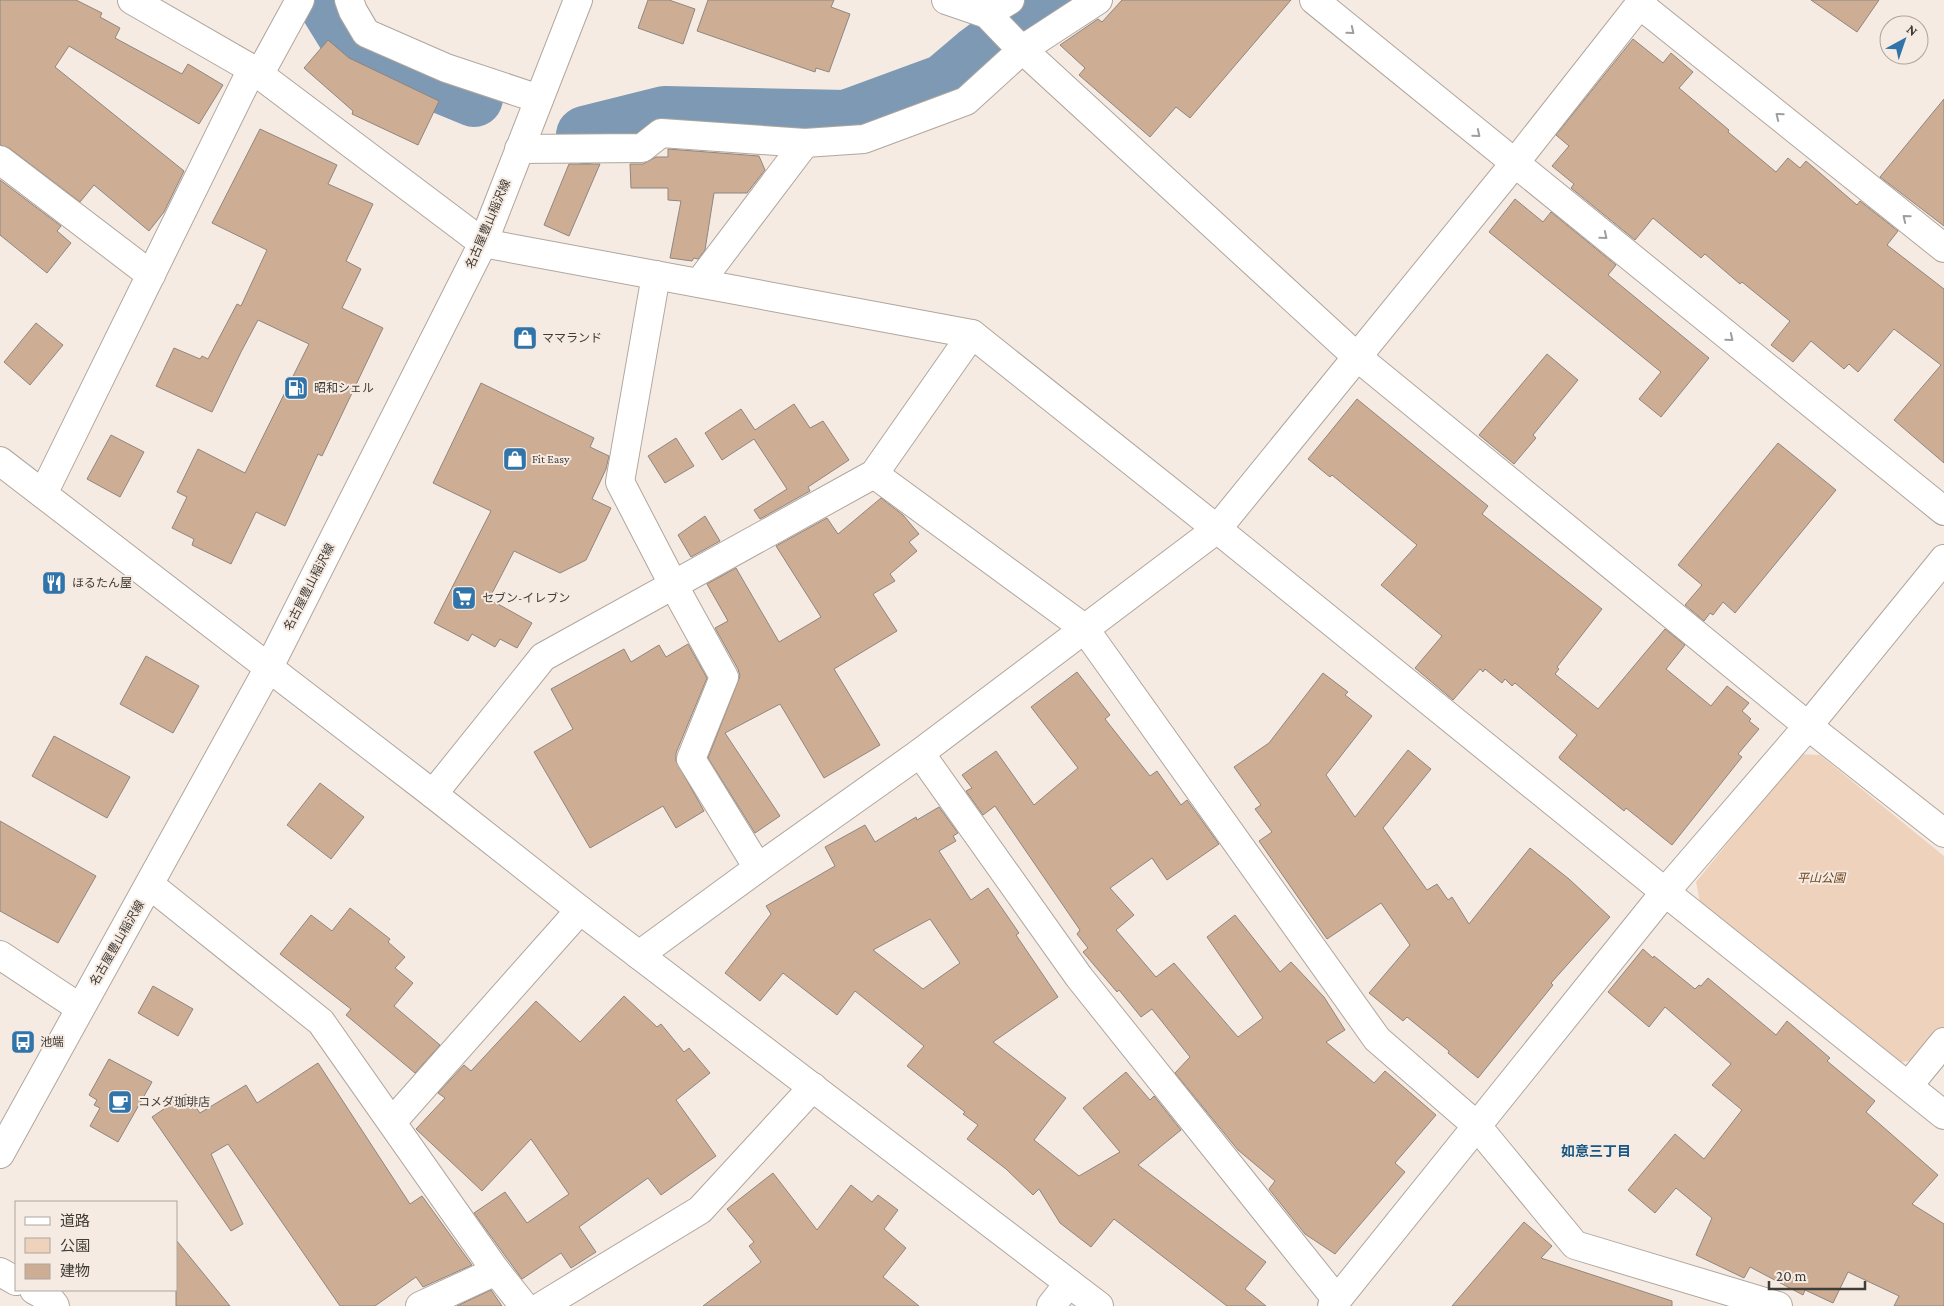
<svg xmlns="http://www.w3.org/2000/svg" width="1944" height="1306" viewBox="0 0 1944 1306" font-family="'Crimson Pro','Noto Sans JP',serif">
<style>
.green{fill:#efd2bc}
.lines{fill:none;stroke-linecap:round;stroke-linejoin:round}
.river{stroke:#7d99b3;stroke-width:58}
.building{fill:#cdae95;stroke:#90867e;fill-rule:evenodd}
.minor-casing{stroke:#b0a69d;stroke-width:30}
.tertiary-casing{stroke:#b0a69d;stroke-width:30}
.secondary-casing{stroke:#b0a69d;stroke-width:30}
.minor{stroke:#fff;stroke-width:28}
.tertiary{stroke:#fff;stroke-width:28}
.secondary{stroke:#fff;stroke-width:28}
.oneway{stroke:#a09e9c}
.labels{text-anchor:middle;stroke-width:4;stroke-linejoin:round;paint-order:stroke}
.street-label{font-size:12px;fill:#403c38;stroke:#f6ebe2}
.poi-label{font-size:12px;fill:#403c38;stroke:#f6ebe2;text-anchor:start}
.park-label{font-size:12px;font-style:italic;fill:#6e431b;stroke:#f6ebe2}
.neighbourhood-label{font-size:14px;font-weight:bold;fill:#165685;stroke:#f6ebe2}
</style>
<rect width="100%" height="100%" fill="#f6ebe2"/>
<!-- green -->
<path class="green" d="M1800,754L1820,755L1944,856V1026L1916,1060L1901,1062L1700,903L1696,882Z"/>
<g class="lines">
<!-- river -->
<g class="river">
<path d="M327,0L329,7L355,49L474,98"/>
<path d="M585,135L665,115L846,119L944,83L977,55L1051,0"/>
</g>
</g>
<!-- building -->
<g class="building">
<path d="M0,0H76L102,13L100,17L120,28L115,38L182,74L188,64L223,85L199,124L69,46L55,67L184,171L164,212L149,231L94,185L80,202L9,148L0,145Z"/>
<path d="M648,0H669L695,9L683,44L638,28Z"/>
<path d="M708,0H834L831,7L850,14L829,72L816,68L815,72L697,31Z"/>
<path d="M1122,0H1291L1190,118L1176,107L1150,137L1079,75L1085,68L1060,45L1098,19L1102,22Z"/>
<path d="M1811,0H1879L1857,32Z"/>
<path d="M1633,39L1663,63L1671,53L1693,72L1679,88L1729,130L1728,132L1776,172L1788,158L1800,168L1806,161L1857,205L1860,201L1898,231L1887,245L1944,289V463L1894,420L1941,365L1894,329L1858,372L1849,364L1844,369L1811,341L1793,362L1771,345L1790,321L1742,282L1740,284L1705,254L1701,258L1653,218L1635,240L1571,188L1574,184L1552,166L1569,146L1556,135Z"/>
<path d="M328,40L349,58L439,101L418,145L352,114L353,111L304,68Z"/>
<path d="M1944,99V226L1880,177Z"/>
<path d="M260,129L337,165L328,184L373,204L346,261L361,269L342,308L383,328L322,456L318,454L285,526L256,512L231,564L192,545L194,539L172,528L187,497L177,492L198,449L245,473L309,344L258,320L241,352L212,412L156,386L174,348L200,359L202,356L208,359L237,304L241,306L267,250L212,223Z"/>
<path d="M668,149L759,156L765,170L747,193H714L705,250L698,259L694,258L692,261L670,258L681,201L668,200V188H631L630,164H643L656,157H668Z"/>
<path d="M569,164H600L569,236L544,225Z"/>
<path d="M0,180L61,226L57,231L71,243L47,273L0,235Z"/>
<path d="M1515,199L1543,222L1551,212L1616,265L1608,275L1709,358L1661,417L1639,399L1661,372L1489,232Z"/>
<path d="M36,323L63,345L30,385L4,362Z"/>
<path d="M1547,354L1578,380L1533,435L1536,438L1514,464L1479,435Z"/>
<path d="M481,383L594,438L590,447L609,456L606,469L592,499L611,508L586,560L560,573L514,551L489,599L532,623L517,648L500,639L495,647L472,634L468,641L434,623L491,511L433,483Z"/>
<path d="M1357,399L1488,506L1482,514L1602,609L1557,667L1559,669L1555,674L1598,709L1665,629L1685,645L1666,669L1711,706L1727,686L1749,703L1742,711L1751,719L1749,721L1759,729L1738,754L1742,757L1672,845L1626,808L1624,811L1560,759L1559,757L1577,735L1515,683L1512,686L1505,679L1502,683L1485,669L1483,672L1480,669L1453,700L1415,668L1442,636L1381,585L1417,545L1332,475L1330,477L1308,459Z"/>
<path d="M794,404L810,428L823,421L849,460L808,487L810,491L760,519L754,510L787,489L754,439L722,460L705,433L741,409L755,430Z"/>
<path d="M111,435L144,452L120,497L87,479Z"/>
<path d="M676,438L694,466L665,483L648,456Z"/>
<path d="M1778,443L1836,490L1735,613L1723,602L1713,615L1710,613L1704,621L1685,605L1702,585L1678,565Z"/>
<path d="M881,498L903,515L919,534L909,542L917,551L890,574L895,581L873,594L897,631L834,669L880,745L824,778L780,704L725,733L780,816L755,833L708,758L740,676L738,669L715,628L728,621L707,584L736,568L779,642L821,617L776,546L827,518L838,534Z"/>
<path d="M705,516L720,541L691,557L678,535Z"/>
<path d="M688,644L707,678L676,753V761L704,811L676,828L663,806L590,848L534,752L573,729L551,689L624,649L631,662L659,645L666,657Z"/>
<path d="M146,656L199,686L173,733L120,704Z"/>
<path d="M1077,672L1110,715L1105,719L1150,776L1157,771L1181,805L1187,800L1219,844L1167,880L1152,858L1110,888L1134,915L1116,930L1156,977L1174,963L1238,1037L1263,1018L1207,937L1235,915L1280,972L1291,962L1324,997L1345,1030L1326,1042L1374,1083L1385,1071L1436,1115L1395,1163L1405,1172L1335,1254L1305,1234L1269,1189L1275,1181L1238,1150L1175,1073L1190,1057L1152,1009L1141,1017L1119,990L1117,992L1083,952L1088,948L1077,934L1080,930L995,806L983,815L966,791L972,788L962,775L996,751L1034,805L1078,768L1031,707Z"/>
<path d="M1323,673L1348,692L1345,695L1372,716L1326,775L1355,817L1408,750L1431,769L1383,828L1427,890L1437,884L1448,900L1452,897L1469,924L1530,848L1569,879L1610,917L1551,983L1553,985L1478,1078L1448,1053L1449,1051L1407,1017L1403,1021L1369,993L1410,945L1381,903L1327,939L1259,841L1272,832L1255,809L1261,805L1234,767L1269,743Z"/>
<path d="M54,736L130,777L107,818L32,776Z"/>
<path d="M320,783L364,817L331,859L287,825Z"/>
<path d="M939,807L958,833L953,836L956,841L939,851L971,900L988,888L1019,933L1016,935L1058,997L993,1042L1066,1098L1034,1140L1079,1176L1120,1152L1083,1108L1126,1072L1150,1100L1154,1096L1181,1130L1138,1165L1266,1262L1245,1289L1266,1306H1227L1114,1219L1091,1247L1060,1223L1039,1189L1033,1195L1006,1169L967,1139L978,1125L963,1114L965,1112L907,1066L924,1046L855,991L837,1015L783,973L760,1001L725,973L771,914L766,906L835,866L825,847L865,825L875,842L916,817L917,820ZM930,919L960,963L923,989L873,950Z"/>
<path d="M0,821L96,876L58,943L0,911Z"/>
<path d="M350,908L390,939L388,942L405,957L395,968L413,983L394,1006L440,1045L415,1073L346,1015L351,1009L280,954L311,915L332,931Z"/>
<path d="M1643,949L1653,958L1654,956L1695,989L1699,985L1701,986L1708,978L1776,1035L1787,1021L1830,1058L1827,1061L1875,1101L1866,1112L1938,1175L1912,1204L1944,1224V1306H1894L1899,1296L1848,1272L1833,1303L1805,1290L1803,1295L1750,1267L1744,1278L1696,1255L1712,1218L1676,1188L1655,1213L1628,1190L1675,1134L1704,1159L1742,1110L1712,1085L1731,1064L1665,1007L1649,1027L1608,992Z"/>
<path d="M153,986L193,1009L178,1036L138,1013Z"/>
<path d="M624,996L657,1027L661,1024L684,1052L689,1048L710,1073L676,1100L716,1156L661,1195L648,1178L579,1227L596,1252L571,1268L561,1253L522,1279L474,1213L505,1192L527,1223L569,1194L531,1139L482,1191L416,1129L445,1098L438,1093L464,1065L471,1071L536,1001L580,1042Z"/>
<path d="M109,1059L152,1082L118,1142L90,1126L100,1108L94,1105L97,1100L89,1095Z"/>
<path d="M318,1063L410,1204L422,1196L472,1265L423,1287L416,1277L375,1306H340L228,1144L211,1154L243,1224L231,1231L152,1117L186,1094L200,1113L246,1085L257,1103Z"/>
<path d="M773,1173L817,1230L851,1185L872,1202L878,1195L898,1210L884,1229L906,1248L883,1277L919,1306H703L761,1262L749,1246L754,1242L727,1209Z"/>
<path d="M1524,1222L1552,1246L1541,1258L1672,1301V1306H1452Z"/>
<path d="M176,1240L230,1306H176Z"/>
<path d="M491,1290L502,1306H457Z"/>
</g>
<g class="lines">
<defs>
<g id="minor">
<path d="M132,0L252,69L483,243L972,334L1217,529L1665,892L1944,1115"/>
<path d="M349,0L353,11L366,33L446,68L539,99"/>
<path d="M946,0L987,14L1011,39L1356,356L1808,726L1944,833"/>
<path d="M1314,0L1944,511"/>
<path d="M1639,4L1944,248"/>
<path d="M987,14L1010,0"/>
<path d="M259,75L300,0"/>
<path d="M519,149L642,148L661,133L805,143L864,139L966,101L1023,49L1098,0"/>
<path d="M0,160L151,275"/>
<path d="M656,275L620,482L674,586L724,677L691,759L758,868"/>
<path d="M699,283L805,143"/>
<path d="M874,474L1084,628L1377,1039L1476,1125L1575,1245L1778,1306"/>
<path d="M43,494L252,69"/>
<path d="M920,753L1079,977L1337,1300"/>
<path d="M433,794L543,657L874,474L972,334"/>
<path d="M150,885L321,1022L496,1271L524,1306"/>
<path d="M0,955L80,1008"/>
<path d="M639,955L758,868L920,753L1217,529L1514,164L1643,0"/>
<path d="M1908,1086L1944,1042"/>
<path d="M392,1122L580,910"/>
<path d="M0,1272L16,1281"/>
<path d="M34,1290L49,1298L55,1306"/>
<path d="M420,1306L496,1271"/>
<path d="M542,1306L700,1210L813,1087"/>
<path d="M1051,1306L1069,1283"/>
<path d="M1332,1306L1665,892L1808,726L1944,559"/>
</g>
<path id="tertiary" d="M0,461L433,794L580,910L1099,1306"/>
<path id="secondary" d="M0,1154L268,669L483,243L578,0"/>
</defs>
<!-- minor casing -->
<use href="#minor" class="minor-casing"/>
<!-- tertiary casing -->
<use href="#tertiary" class="tertiary-casing"/>
<!-- secondary casing -->
<use href="#secondary" class="secondary-casing"/>
<!-- minor -->
<use href="#minor" class="minor"/>
<!-- tertiary -->
<use href="#tertiary" class="tertiary"/>
<!-- secondary -->
<use href="#secondary" class="secondary"/>
</g>
<!-- one-way arrows -->
<defs><path id="oneway-chevron" d="M-2-3.5L2.5 0L-2 3.5" fill="none" stroke-width="1.6" stroke-linecap="round" stroke-linejoin="round" transform="scale(1.25)"/></defs>
<g class="oneway">
<use href="#oneway-chevron" transform="translate(1351 31) rotate(39)"/>
<use href="#oneway-chevron" transform="translate(1779 116) rotate(-141)"/>
<use href="#oneway-chevron" transform="translate(1477 134) rotate(39)"/>
<use href="#oneway-chevron" transform="translate(1906 218) rotate(-141)"/>
<use href="#oneway-chevron" transform="translate(1604 236) rotate(39)"/>
<use href="#oneway-chevron" transform="translate(1730 338) rotate(39)"/>
</g>
<!-- icons -->
<defs>
<symbol id="shop-square" viewBox="-11 -11 22 22"><rect x="-9" y="-9" width="18" height="18" rx="4" fill="#3174a9" stroke="#f6ebe2"/><path d="M-5-2.5h2.3a2.7 3.5 0 0 1 5.4 0H5L5.5 6h-11ZM-1.5-2.5h3a1.5 2.3 0 0 0-3 0Z" fill="#fff"/></symbol>
<symbol id="fuel-square" viewBox="-11 -11 22 22"><rect x="-9" y="-9" width="18" height="18" rx="4" fill="#3174a9" stroke="#f6ebe2"/><path d="M-5.5-6h7V0h2V4h1.3V-2.5L3-4.5l.8-.8L6-3V5H2.5V1h-1V6h-7ZM-4.2-4.7v3.2H.2V-4.7Z" fill="#fff"/></symbol>
<symbol id="restaurant-square" viewBox="-11 -11 22 22"><rect x="-9" y="-9" width="18" height="18" rx="4" fill="#3174a9" stroke="#f6ebe2"/><path d="M-5-6h1v4h1v-4h1v4h1v-4h1v5L-1.5 .5V6h-2V.5L-5-1ZM5-6V6H3V1.5H1.5Q1.5-4 5-6Z" fill="#fff"/></symbol>
<symbol id="supermarket-square" viewBox="-11 -11 22 22"><rect x="-9" y="-9" width="18" height="18" rx="4" fill="#3174a9" stroke="#f6ebe2"/><path d="M-6-5.5h2.5l.6 2H6L4.5 2H-2.5L-4.4-4H-6ZM-1.5 3.2a1.3 1.3 0 1 0 .1 0ZM3 3.2a1.3 1.3 0 1 0 .1 0Z" fill="#fff"/></symbol>
<symbol id="bus-square" viewBox="-11 -11 22 22"><rect x="-9" y="-9" width="18" height="18" rx="4" fill="#3174a9" stroke="#f6ebe2"/><path d="M-5-6H5V4H4V6H2V4H-2V6H-4V4H-5ZM-3.5-4V0h7V-4ZM-3.5 1.2v1.5H-2V1.2ZM2 1.2v1.5H3.5V1.2Z" fill="#fff"/></symbol>
<symbol id="cafe-square" viewBox="-11 -11 22 22"><rect x="-9" y="-9" width="18" height="18" rx="4" fill="#3174a9" stroke="#f6ebe2"/><path d="M-5.5-4.5H6V0H3Q3 3.5 0 3.5H-2.5Q-5.5 3.5-5.5 0ZM3-3.2v2h1.7v-2ZM-6 4.5H4V6H-6Z" fill="#fff"/></symbol>
</defs>
<g fill-rule="evenodd">
<use href="#shop-square" x="511" y="324" width="28" height="28"/>
<use href="#fuel-square" x="282" y="374" width="28" height="28"/>
<use href="#shop-square" x="501" y="445" width="28" height="28"/>
<use href="#restaurant-square" x="40" y="569" width="28" height="28"/>
<use href="#supermarket-square" x="450" y="584" width="28" height="28"/>
<use href="#bus-square" x="9" y="1028" width="28" height="28"/>
<use href="#cafe-square" x="106" y="1088" width="28" height="28"/>
</g>
<g class="labels">
<!-- street labels -->
<g class="street-label">
<text transform="translate(488 224) rotate(-67)" y="4">名古屋豊山稲沢線</text>
<text transform="translate(309 587) rotate(-63)" y="4">名古屋豊山稲沢線</text>
<text transform="translate(117 943) rotate(-60)" y="4">名古屋豊山稲沢線</text>
</g>
<!-- poi labels -->
<g class="poi-label">
<text x="542" y="342">ママランド</text>
<text x="314" y="392">昭和シェル</text>
<text x="532" y="463">Fit Easy</text>
<text x="72" y="587">ほるたん屋</text>
<text x="482" y="602">セブン-イレブン</text>
<text x="40" y="1046">池端</text>
<text x="138" y="1106">コメダ珈琲店</text>
</g>
<!-- park labels -->
<g class="park-label">
<text x="1821" y="882">平山公園</text>
</g>
<!-- neighbourhood labels -->
<g class="neighbourhood-label">
<text x="1596" y="1156">如意三丁目</text>
</g>
</g>
<!-- legend -->
<rect x="15" y="1201" width="162" height="90" fill="#f6ebe2" stroke="#ada59e"/>
<rect x="25" y="1217" width="25" height="8" fill="#ffffff" stroke="#ada59e"/>
<text x="60" y="1226" font-size="15" fill="#403c38">道路</text>
<rect x="25" y="1238" width="25" height="15" fill="#efd2bc" stroke="#ada59e"/>
<text x="60" y="1251" font-size="15" fill="#403c38">公園</text>
<rect x="25" y="1264" width="25" height="15" fill="#cdae95" stroke="#ada59e"/>
<text x="60" y="1276" font-size="15" fill="#403c38">建物</text>
<!-- north arrow -->
<g transform="translate(1904 40) rotate(40)"><circle r="24" fill="#f6ebe2" stroke="#ada59e"/>
<path d="M0-4L9 19L0 12L-9 19Z" fill="#3174a9"/>
<text y="-8" font-size="14" font-weight="bold" text-anchor="middle" fill="#403c38">N</text>
</g>
<!-- scale -->
<path d="M1769 1281v8h96v-8" fill="none" stroke="#403c38" stroke-width="2.5"/>
<text x="1776" y="1281" font-size="15" fill="#403c38" stroke="#f6ebe2" stroke-width="4" paint-order="stroke">20 m</text>
</svg>
